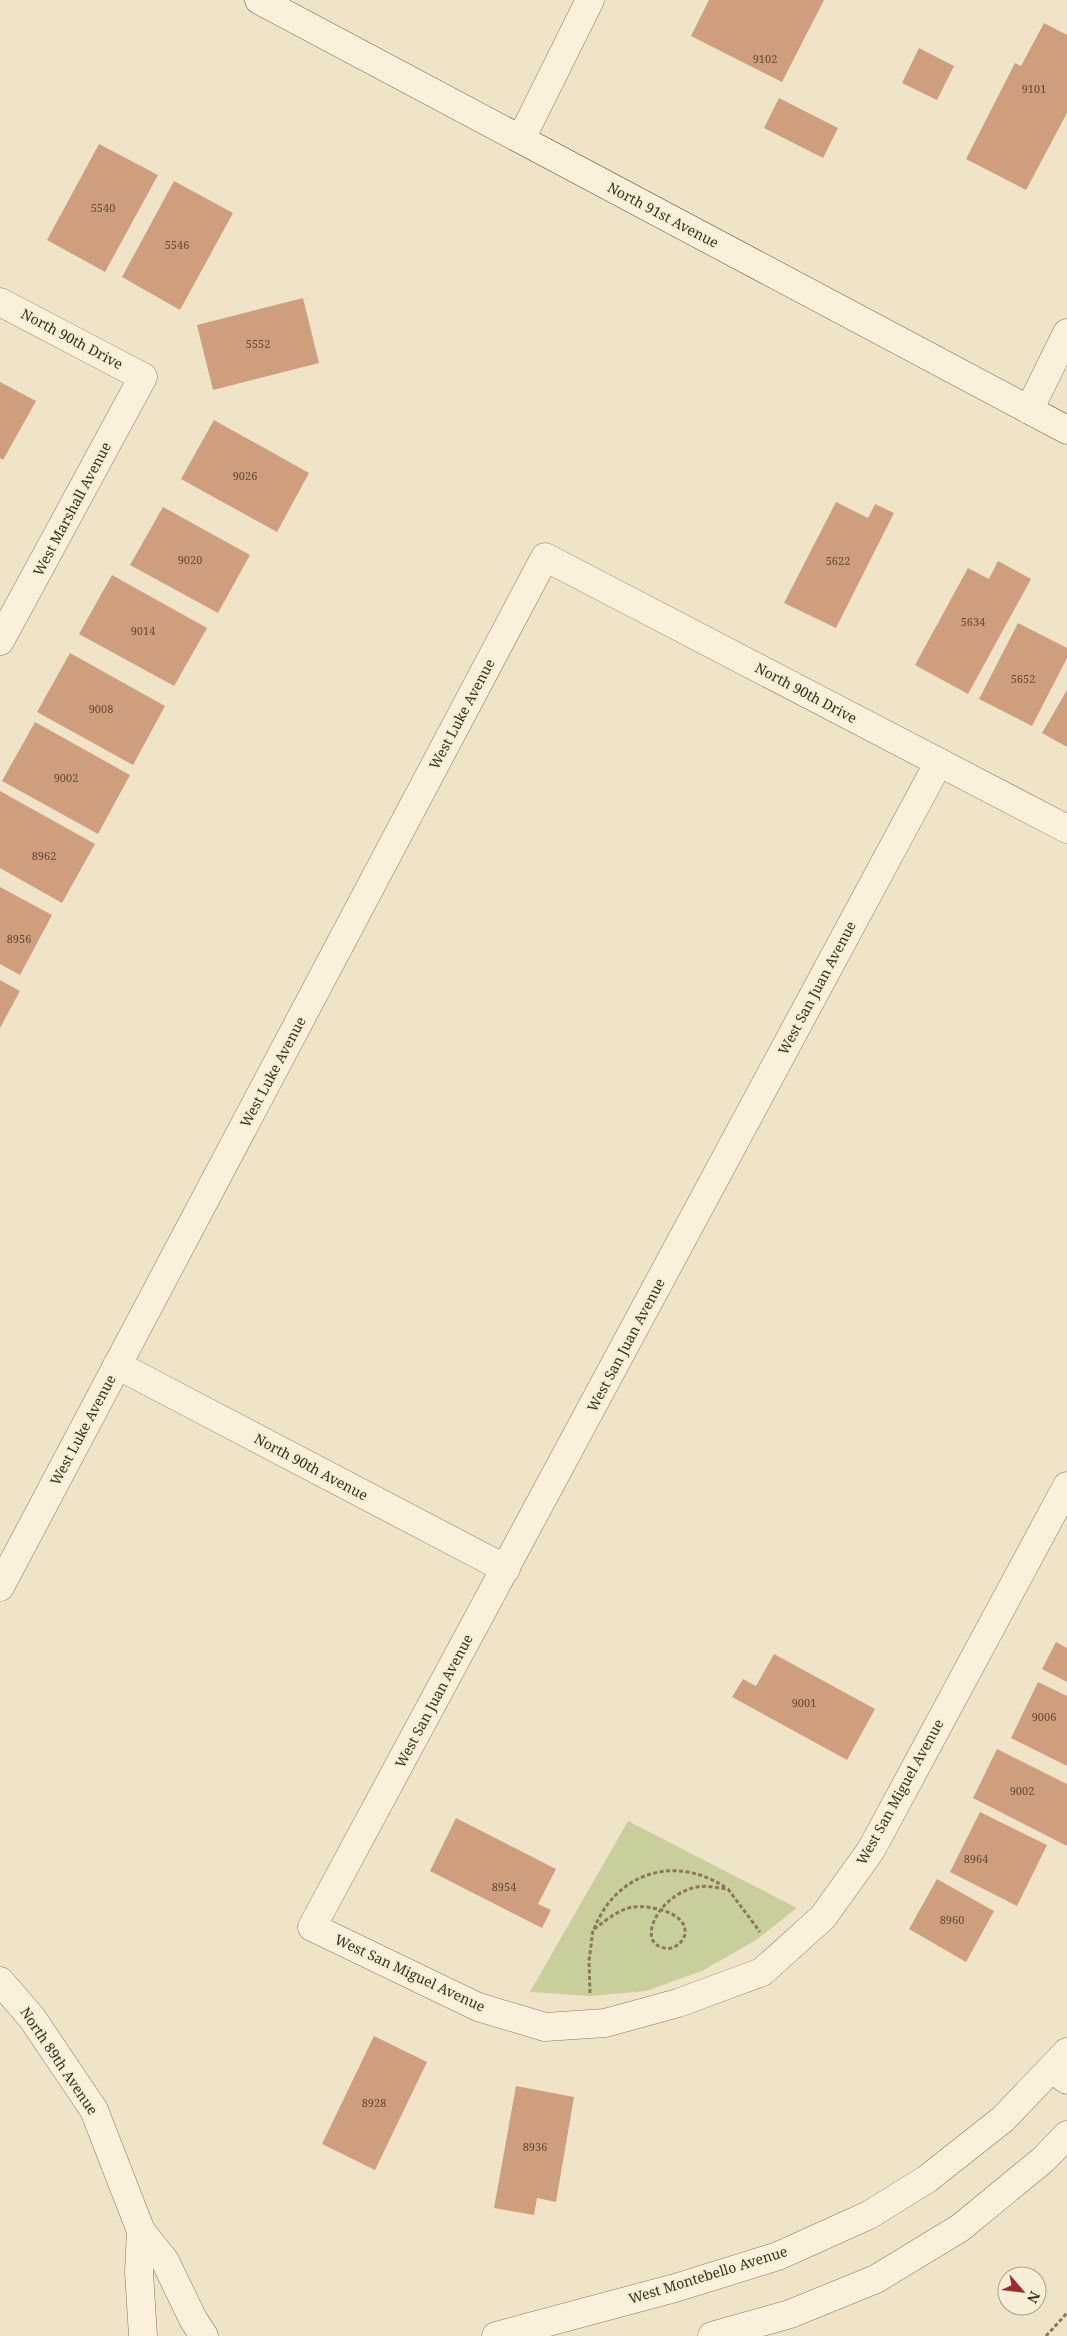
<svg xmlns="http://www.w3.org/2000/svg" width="1067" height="2336" viewBox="0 0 1067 2336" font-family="'Noto Serif',serif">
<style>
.green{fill:#c9cf9b}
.building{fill:#cf9f7d}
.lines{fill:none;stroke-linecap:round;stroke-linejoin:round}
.minor-casing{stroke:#8d765c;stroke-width:29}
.tertiary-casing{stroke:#8d765c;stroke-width:29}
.secondary-casing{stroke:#6f573f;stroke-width:29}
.path{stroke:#8d765c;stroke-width:3;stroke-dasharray:4 2.5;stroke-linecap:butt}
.minor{stroke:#faf1dc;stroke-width:28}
.tertiary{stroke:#faf1dc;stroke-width:28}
.secondary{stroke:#faf1dc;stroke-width:28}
.labels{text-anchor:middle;stroke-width:4.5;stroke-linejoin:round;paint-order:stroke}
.number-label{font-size:11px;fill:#624a37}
.street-label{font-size:14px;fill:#3d2e20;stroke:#f7eed8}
</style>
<rect width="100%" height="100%" fill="#f0e4c8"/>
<!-- green -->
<path class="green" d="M628,1821L797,1908L756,1940L702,1971L646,1991L590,1996L530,1992Z"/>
<!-- building -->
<g class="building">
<path d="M709,0H824L782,82L691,36Z"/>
<path d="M1044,23L1067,35V113L1026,190L966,159L1015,63L1021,66Z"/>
<path d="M919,48L954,66L937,100L902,83Z"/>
<path d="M779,98L838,128L823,158L764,128Z"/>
<path d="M99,144L158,175L105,272L47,240Z"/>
<path d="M174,181L233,213L180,310L122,277Z"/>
<path d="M303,298L319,363L213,390L197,325Z"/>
<path d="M0,382L36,401L3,460L0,458Z"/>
<path d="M214,420L309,473L277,532L181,479Z"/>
<path d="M836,502L868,518L875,504L894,513L836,628L784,603Z"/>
<path d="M163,507L250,555L218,613L130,565Z"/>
<path d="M998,561L1031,579L968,694L915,665L968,568L989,579Z"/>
<path d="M112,575L207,628L174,686L79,634Z"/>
<path d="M1018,623L1067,648V658L1032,726L979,699Z"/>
<path d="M70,653L165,706L133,765L37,712Z"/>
<path d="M1067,690V747L1042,733Z"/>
<path d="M35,722L130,775L98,834L2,781Z"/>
<path d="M0,791L95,844L62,903L0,868Z"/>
<path d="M0,887L52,915L20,975L0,964Z"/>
<path d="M0,980L20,991L0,1028Z"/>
<path d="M1056,1642L1067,1648V1682L1042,1669Z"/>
<path d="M774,1654L875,1709L847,1760L732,1697L743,1679L756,1686Z"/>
<path d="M1038,1682L1067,1696V1766L1011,1738Z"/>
<path d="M997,1749L1067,1784V1846L973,1798Z"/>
<path d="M980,1812L1047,1845L1017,1906L950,1872Z"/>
<path d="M456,1818L556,1869L538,1904L551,1910L542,1928L430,1871Z"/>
<path d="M937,1879L994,1911L966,1962L909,1929Z"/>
<path d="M374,2036L427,2062L375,2170L322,2144Z"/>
<path d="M516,2086L574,2097L556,2202L537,2198L534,2215L494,2208Z"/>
</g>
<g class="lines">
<defs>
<g id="minor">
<path d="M521,139L590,0"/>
<path d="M0,302L143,377L0,641"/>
<path d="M1029,410L1067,333"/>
<path d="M939,762L312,1927L478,2007L545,2027L605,2023L678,2003L762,1972L823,1917L871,1850L1067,1486"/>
<path d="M117,1365L506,1569"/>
<path d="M0,1587L545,557L1067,829"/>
<path d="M0,1981L32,2018L94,2110L141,2231L165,2261L193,2319L204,2336"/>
<path d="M1052,2069L1067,2080"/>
<path d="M141,2231L139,2272L143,2336"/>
</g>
<g id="tertiary">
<path d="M496,2336L675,2288L778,2256L869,2215L927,2179L1003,2119L1067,2052"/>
<path d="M712,2336L790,2314L876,2279L960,2228L1044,2159L1067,2135"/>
</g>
<path id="secondary" d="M259,0L1067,430"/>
</defs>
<!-- minor casing -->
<use href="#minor" class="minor-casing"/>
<!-- tertiary casing -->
<use href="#tertiary" class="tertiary-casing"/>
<!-- secondary casing -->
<use href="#secondary" class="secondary-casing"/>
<!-- path -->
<g class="path">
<path d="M594,1929C616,1873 674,1854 725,1887"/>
<path d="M590,1993L589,1961L593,1930C605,1921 619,1909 633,1907C649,1905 688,1912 685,1934C684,1939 680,1944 676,1946C672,1949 666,1949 661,1947C641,1940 656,1912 667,1903C675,1895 686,1889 697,1887C707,1885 718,1888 728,1889L760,1932"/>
<path d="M1046,2336L1067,2313"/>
</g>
<!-- minor -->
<use href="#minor" class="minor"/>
<!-- tertiary -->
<use href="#tertiary" class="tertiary"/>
<!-- secondary -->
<use href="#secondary" class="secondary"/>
</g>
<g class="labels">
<!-- number labels -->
<g class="number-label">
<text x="765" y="63">9102</text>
<text x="1034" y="93">9101</text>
<text x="103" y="212">5540</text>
<text x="177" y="249">5546</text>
<text x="258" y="348">5552</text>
<text x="245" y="480">9026</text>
<text x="190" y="564">9020</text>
<text x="838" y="565">5622</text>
<text x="973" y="626">5634</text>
<text x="143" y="635">9014</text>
<text x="1023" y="683">5652</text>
<text x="101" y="713">9008</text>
<text x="66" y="782">9002</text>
<text x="44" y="860">8962</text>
<text x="19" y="943">8956</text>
<text x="804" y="1707">9001</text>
<text x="1044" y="1721">9006</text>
<text x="1022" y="1795">9002</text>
<text x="976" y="1863">8964</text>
<text x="504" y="1891">8954</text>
<text x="952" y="1924">8960</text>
<text x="374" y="2107">8928</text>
<text x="535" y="2151">8936</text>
</g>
<!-- street labels -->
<g class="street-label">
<text transform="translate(663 215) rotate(28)" y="5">North 91st Avenue</text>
<text transform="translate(72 339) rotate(28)" y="5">North 90th Drive</text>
<text transform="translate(72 509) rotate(-62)" y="5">West Marshall Avenue</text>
<text transform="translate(806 693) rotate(28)" y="5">North 90th Drive</text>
<text transform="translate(462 714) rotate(-62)" y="5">West Luke Avenue</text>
<text transform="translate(817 988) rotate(-62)" y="5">West San Juan Avenue</text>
<text transform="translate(273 1072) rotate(-62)" y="5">West Luke Avenue</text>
<text transform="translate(626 1345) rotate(-62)" y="5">West San Juan Avenue</text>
<text transform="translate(83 1430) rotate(-62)" y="5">West Luke Avenue</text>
<text transform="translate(311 1467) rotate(28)" y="5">North 90th Avenue</text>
<text transform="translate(434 1701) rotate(-62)" y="5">West San Juan Avenue</text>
<text transform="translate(900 1792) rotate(-61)" y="5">West San Miguel Avenue</text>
<text transform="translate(410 1973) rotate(25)" y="5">West San Miguel Avenue</text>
<text transform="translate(59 2061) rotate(56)" y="5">North 89th Avenue</text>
<text transform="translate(708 2275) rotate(-17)" y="5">West Montebello Avenue</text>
</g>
</g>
<!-- north arrow -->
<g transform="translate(1022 2291) rotate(118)"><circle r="24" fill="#f7eed8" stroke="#ada18e"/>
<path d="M0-4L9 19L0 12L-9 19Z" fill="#9e2a2b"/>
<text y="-8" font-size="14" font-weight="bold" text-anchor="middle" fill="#3d2e20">N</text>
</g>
</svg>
